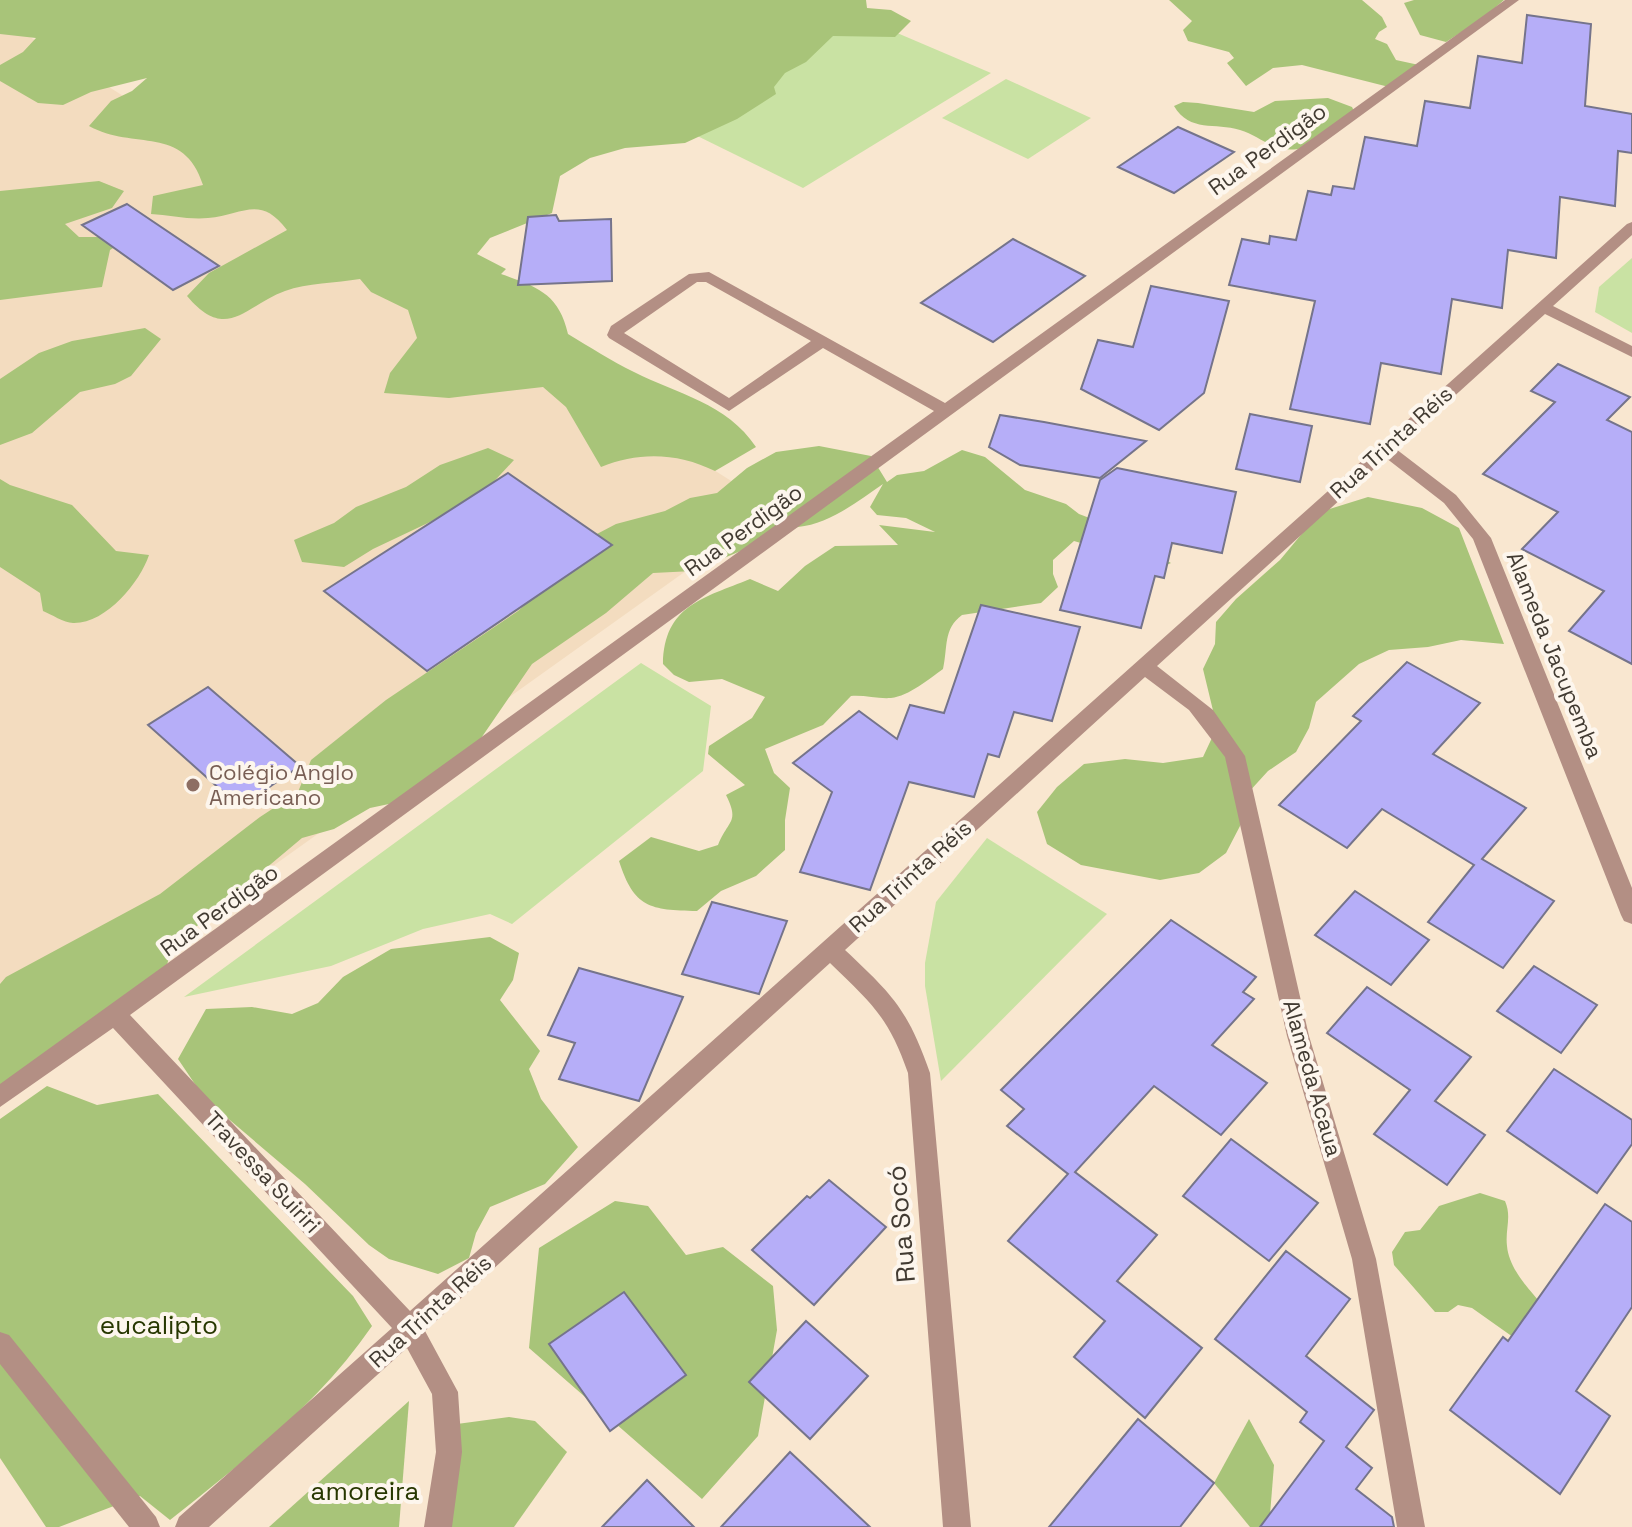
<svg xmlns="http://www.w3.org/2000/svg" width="1632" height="1527" viewBox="0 0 1632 1527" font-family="'Space Grotesk',sans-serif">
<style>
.built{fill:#f3dcbf}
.green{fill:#c9e2a3}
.forest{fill:#a8c479}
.building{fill:#b6aef8;stroke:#75748b;stroke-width:2}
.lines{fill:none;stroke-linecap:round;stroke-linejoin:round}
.minor{fill:#b38f84;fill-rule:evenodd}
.education-dot{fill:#8d6e63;stroke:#fdf6ed;stroke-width:3}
.labels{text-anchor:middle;stroke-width:8;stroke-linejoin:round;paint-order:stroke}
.street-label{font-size:22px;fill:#423b32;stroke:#fdf6ed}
.education-label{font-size:22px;fill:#785e54;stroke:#fdf6ed;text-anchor:start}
.near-street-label{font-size:26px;fill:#423b32;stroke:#fdf6ed}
.near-park-label{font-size:26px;fill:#273700;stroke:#fdf6ed}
</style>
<rect width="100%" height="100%" fill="#f9e7d0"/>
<!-- built -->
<path class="built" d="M0,18L774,508L0,1061Z"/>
<!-- green -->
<g class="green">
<path d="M862,18L991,73L803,188L673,124Z"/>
<path d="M1006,79L1091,118L1028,159L942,118Z"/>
<path d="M1632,258V333L1595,312L1599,287Z"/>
<path d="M641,663L711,706L703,771L512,924L490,914L423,929L331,966L184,997Z"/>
<path d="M987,838L1107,914L941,1081L925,986V963L936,902Z"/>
</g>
<!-- forest -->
<g class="forest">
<path d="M0,0H866L867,8L891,10L911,21L895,37L833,36L806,62L785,73L774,87L776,94L737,119L685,143L625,148L590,158L560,176L552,213L490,238L477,254L506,269L501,274C538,287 559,294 568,334C590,347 611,361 634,372C677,394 727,403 756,447L715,471C679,453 639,451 601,467L566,407L543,387L449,398L384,393L390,373L417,338L408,310L371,292L360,279C336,283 307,283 285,291C244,306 227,343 187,296L209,273L287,230C260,194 243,215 208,218C190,220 169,215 151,214L153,196L203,185C184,124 134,151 89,126L111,101L132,91L147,78L91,92L63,105L38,103L0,81V65L23,52L36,38L0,34Z"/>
<path d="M1169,0H1362L1382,17L1387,27L1379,32L1375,39L1387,44L1396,60L1419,65L1389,87L1302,65L1273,68L1246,86L1227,63L1234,58L1229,52L1188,41L1183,30L1192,21Z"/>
<path d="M1414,0H1504L1482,19L1446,42L1420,35L1404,3Z"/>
<path d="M1328,98L1352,107L1354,111C1338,123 1318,145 1298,149C1273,153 1261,136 1240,130C1215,122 1190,133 1174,106L1183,102L1198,103L1254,112L1275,101Z"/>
<path d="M99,181L124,191L112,208L65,224L79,237H107L119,244L110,250L102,287L0,300V191Z"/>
<path d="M145,328L161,339L131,376L115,384L80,392L32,433L0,445V379L39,353L72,341Z"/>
<path d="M819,446L871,456L887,482L897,475L924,471L962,450L985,457L1025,490L1066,504L1079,514L1100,522L1171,563L1162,567L1074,541L1053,560V574L1058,587L1041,603L962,615C943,629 948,647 943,669C929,679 909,696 891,698C878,699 865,695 851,696L823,725L765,749L774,773L790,788L785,820V850L756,876L721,891L697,911C650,910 634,908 619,861L651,837L699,851L718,845C728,820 740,823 726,795L745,785L708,754L709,746L752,718L765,697L722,679L689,682L674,675L663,664C664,605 704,598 750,579L778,591L805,566L835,546L898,545L879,525L935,532L906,518L877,515L870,507L883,484C857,502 829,524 798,527L693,571L653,573L606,613L532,664L475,747L403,801L370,808L334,829L302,838L172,947L165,972L0,1085V984L6,977L160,894L260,817L298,792L311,760L386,700L518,611L575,560L595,535L616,524L665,511L690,498L717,493L747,468L776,452Z"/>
<path d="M488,448L514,460L487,489L430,522L373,549L344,567L302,562L294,540L334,523L356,507L406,487L440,465Z"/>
<path d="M0,479L10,485L72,505L116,551L149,555C140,582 106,624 73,623C64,623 51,614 43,611L40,593L0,567Z"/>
<path d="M1368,497L1422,508L1459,528L1504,644L1461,640L1428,647L1389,650L1359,664L1316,702L1309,728L1296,752L1268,771L1247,794L1240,826L1226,853L1199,873L1160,880L1081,865L1047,844L1037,812L1057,787L1084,764L1125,759L1163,763L1203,757L1217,727L1203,669L1215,644L1216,622L1236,599L1280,560L1320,512Z"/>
<path d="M490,937L519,953L513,980L500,1000L540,1051L529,1069L541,1099L578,1147L545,1184L490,1207L476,1233L469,1258L438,1274L389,1259L369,1245L305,1184L205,1099L178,1059L206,1009L252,1007L292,1014L318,1003L343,977L391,949Z"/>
<path d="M47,1086L97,1105L158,1094L353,1296L372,1326C318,1405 244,1461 170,1520L140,1496L59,1527H46L0,1458V1119Z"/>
<path d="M1480,1193L1505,1201C1512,1217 1505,1229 1507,1246C1509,1269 1529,1289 1543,1306L1527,1347L1472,1308L1458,1305L1448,1312H1435L1394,1265L1392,1252L1405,1232L1420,1230L1439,1206Z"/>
<path d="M615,1201L648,1206L686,1255L723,1247L773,1286L777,1330L758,1436L702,1499L529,1348L539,1248Z"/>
<path d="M409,1401L399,1527H269Z"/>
<path d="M509,1417L535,1421L567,1452L514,1527H441L457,1424Z"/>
<path d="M1249,1419L1274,1465L1269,1527H1250L1214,1483Z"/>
</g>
<!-- building -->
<g class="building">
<path d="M1527,15L1591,24L1585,106L1632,114V153L1618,151L1615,206L1560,197L1556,258L1508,250L1502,308L1452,299L1441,374L1381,363L1370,424L1290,409L1315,301L1229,285L1242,239L1269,244L1270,236L1296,240L1308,191L1331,195L1333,186L1354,189L1365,137L1417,146L1425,101L1470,108L1478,56L1522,63Z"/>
<path d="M1178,127L1234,152L1174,193L1118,167Z"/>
<path d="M127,204L219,266L173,290L82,225Z"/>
<path d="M556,215L559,221L611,219L612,281L518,285L528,217Z"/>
<path d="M1013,239L1085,276L993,342L921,303Z"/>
<path d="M1151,286L1229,301L1204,393L1159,430L1081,389L1098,340L1133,347Z"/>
<path d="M1558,364L1630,397L1607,420L1632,432V664L1569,631L1604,591L1522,549L1558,512L1483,474L1555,402L1531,391Z"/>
<path d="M1250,414L1312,426L1300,482L1236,469Z"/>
<path d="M1000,415L1044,422L1146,441L1100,478L1020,465L989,447Z"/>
<path d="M1117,468L1236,492L1222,553L1172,543L1164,578L1155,576L1141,628L1060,610L1100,480Z"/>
<path d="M508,473L612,545L427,671L324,591Z"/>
<path d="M981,605L1080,627L1052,721L1014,712L999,757L988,754L974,797L909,782L870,890L800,872L832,792L793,763L859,711L897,739L910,705L944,713Z"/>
<path d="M1407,662L1480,703L1433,754L1526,808L1482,859L1554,901L1503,968L1428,922L1474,865L1382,809L1347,848L1279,805L1361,721L1353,716Z"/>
<path d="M208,687L300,766L240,807L148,725Z"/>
<path d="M1355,891L1429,940L1391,985L1315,935Z"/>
<path d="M712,902L787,921L759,994L682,974Z"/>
<path d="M1171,920L1256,977L1243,992L1254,999L1212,1045L1267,1083L1221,1135L1154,1086L1075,1172L1157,1235L1117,1281L1202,1348L1145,1418L1074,1357L1105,1321L1008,1241L1068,1174L1007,1126L1024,1109L1001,1090Z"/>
<path d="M1534,966L1597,1005L1561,1053L1497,1011Z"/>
<path d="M579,968L683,997L639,1101L559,1079L575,1043L548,1035Z"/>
<path d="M1367,987L1471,1057L1435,1101L1485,1135L1447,1185L1374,1134L1410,1090L1327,1033Z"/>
<path d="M1554,1069L1632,1120V1144L1597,1193L1507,1131Z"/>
<path d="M1231,1139L1318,1203L1269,1261L1183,1196Z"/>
<path d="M829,1180L886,1227L814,1305L752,1250L807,1196L810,1198Z"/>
<path d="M1605,1204L1632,1222V1307L1576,1391L1610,1416L1560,1494L1450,1410L1503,1337L1508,1341Z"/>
<path d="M1286,1251L1350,1299L1306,1356L1374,1410L1346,1447L1372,1468L1356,1489L1392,1517L1394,1527H1260L1324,1441L1300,1422L1307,1412L1215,1339Z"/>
<path d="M624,1292L686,1375L610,1431L549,1344Z"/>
<path d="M806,1321L868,1376L810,1439L749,1382Z"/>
<path d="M1138,1419L1214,1483L1180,1527H1049Z"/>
<path d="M790,1452L870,1527H721Z"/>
<path d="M647,1480L694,1527H602Z"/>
</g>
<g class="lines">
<!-- minor -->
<g class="minor">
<path d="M1505,0H1519L130,1015L410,1311L1627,224L1632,222V235L1553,306L1632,346V357L1545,314L1396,449L1456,495L1491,538L1632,888V924L1624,921L1621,915L1473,539L1444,503L1386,458L1157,666L1213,710L1245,756L1309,1036L1376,1259L1425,1527H1397L1352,1259L1287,1036L1225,757L1189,710L1145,677L845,950C893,995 908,1010 930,1073L971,1527H943L908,1073C888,1016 872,1004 830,963L425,1331L458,1392L462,1452L452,1527H424L436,1452L432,1394L407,1348L209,1527H175L179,1517L392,1328L113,1028L0,1107V1084L934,411L823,348L729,411L609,338L607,335L611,326L689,274L709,272L945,403ZM697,282H706L811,341L729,398L624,333Z"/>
<path d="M0,1332L9,1335L156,1517L160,1527H129L0,1364Z"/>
</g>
</g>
<!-- markers -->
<circle class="education-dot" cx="193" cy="785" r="8"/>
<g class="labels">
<!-- street labels -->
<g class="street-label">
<text transform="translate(1267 149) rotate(-36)" y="8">Rua Perdigão</text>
<text transform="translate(1391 442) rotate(-42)" y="8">Rua Trinta Réis</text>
<text transform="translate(743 530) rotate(-36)" y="8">Rua Perdigão</text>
<text transform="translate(1555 655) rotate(68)" y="8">Alameda Jacupemba</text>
<text transform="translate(910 876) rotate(-42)" y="8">Rua Trinta Réis</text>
<text transform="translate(219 910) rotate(-36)" y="8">Rua Perdigão</text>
<text transform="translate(1313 1078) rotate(74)" y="8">Alameda Acaua</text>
<text transform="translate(263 1172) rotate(47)" y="8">Travessa Suiriri</text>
<text transform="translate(430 1311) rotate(-42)" y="8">Rua Trinta Réis</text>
</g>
<!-- education labels -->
<g class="education-label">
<text x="209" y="780">Colégio Anglo<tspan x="209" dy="25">Americano</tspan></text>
</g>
<!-- near-street labels -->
<g class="near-street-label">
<text transform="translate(901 1224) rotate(-95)" y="9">Rua Socó</text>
</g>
<!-- near-park labels -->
<g class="near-park-label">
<text x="159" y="1334">eucalipto</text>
<text x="365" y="1500">amoreira</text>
</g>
</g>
</svg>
